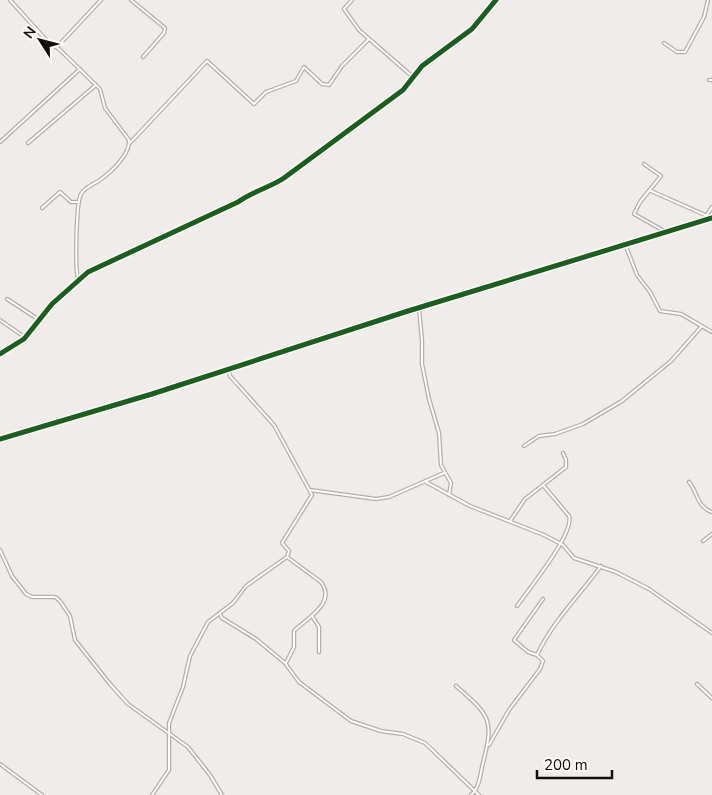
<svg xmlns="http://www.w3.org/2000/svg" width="712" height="795" viewBox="0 0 712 795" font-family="'Nunito Sans',sans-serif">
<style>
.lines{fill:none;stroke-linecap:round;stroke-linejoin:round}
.street-casing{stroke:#b2b0ae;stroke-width:4.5}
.secondary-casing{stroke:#b2b0ae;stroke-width:5.5}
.street{stroke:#fdfcfc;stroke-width:2}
.secondary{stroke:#fdfcfc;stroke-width:3}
.cycleway-casing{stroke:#fdf9f6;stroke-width:8}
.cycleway{stroke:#1b5e20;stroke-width:5}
</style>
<rect width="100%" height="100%" fill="#efecea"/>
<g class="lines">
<defs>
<g id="street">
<path d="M10,0L48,42L59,49L100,89L105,108L129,140C130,155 111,172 100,180C94,184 85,187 81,194C76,203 75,268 78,279"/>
<path d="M131,0L165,28L164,33L143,57"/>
<path d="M352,0L344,9L359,30L414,78"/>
<path d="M664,43L677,52H685L704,17L708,0"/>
<path d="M57,47L101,0"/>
<path d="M709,80H712"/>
<path d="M0,142L80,69"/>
<path d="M28,143L96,85"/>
<path d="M130,143L207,61L254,104L266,92L296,81L304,67L322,84L329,85L342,66L369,39"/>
<path d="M644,164L661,176L640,202L634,214L666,232"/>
<path d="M651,191L712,218"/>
<path d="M42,208L60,192L71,202H79"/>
<path d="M707,215L712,207"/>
<path d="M625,244L637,275L650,292L660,311L681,314L712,332"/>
<path d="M7,299L41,321"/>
<path d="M419,309L422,340V364L429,399L439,433L441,465L451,483L449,495"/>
<path d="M0,320L23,336L28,335"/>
<path d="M0,354L24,339L52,304L88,272L238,202C253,191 269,188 284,178L403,90L422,66L472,29L496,0"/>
<path d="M524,446L539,436L555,434L583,424L622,401L671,361L701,327"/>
<path d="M426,482L470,506L544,535L563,545L574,558L616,572L649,589L712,633"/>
<path d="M689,482C698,493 697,507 712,512"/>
<path d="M310,490L376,499L389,497L444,473"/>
<path d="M510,521L525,499L543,485"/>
<path d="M703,541L712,534"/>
<path d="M0,550L12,576L26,594L32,597H55L60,601L70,616L75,640L110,684L128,704L188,747L210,775L222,795"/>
<path d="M517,606C528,590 575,533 569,516L543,485L566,467V460L563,453"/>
<path d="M220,614L222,618L256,639L285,663L299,682L351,721L381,731L403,734L425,743L479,795"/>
<path d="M312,616L319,627V652"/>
<path d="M537,655L528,652L514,640L543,599"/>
<path d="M286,663L294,647V631C307,618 337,603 321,582L287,557"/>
<path d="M697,684L712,698"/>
<path d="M456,686C492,717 494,720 482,767C480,777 479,788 471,795"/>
<path d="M489,745L509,710L540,669L543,661L537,655C553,621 579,596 601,566"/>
<path d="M0,764L42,795"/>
<path d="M152,795L169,770V723L183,687L190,656L208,622L233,603L246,586L287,557L289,551L282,543L312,495L274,425L230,376L229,370"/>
</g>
<path id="secondary" d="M0,439L152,394L408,311L712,218"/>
</defs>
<!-- street casing -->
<use href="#street" class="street-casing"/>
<!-- secondary casing -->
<use href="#secondary" class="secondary-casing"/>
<!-- street -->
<use href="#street" class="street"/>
<!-- secondary -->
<use href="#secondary" class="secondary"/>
<defs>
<g id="cycleway">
<path d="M0,354L24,339L52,304L88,272L238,202C253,191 269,188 284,178L403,90L422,66L472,29L496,0"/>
<path d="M0,439L152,394L408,311L712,218"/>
</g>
</defs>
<!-- cycleway casing -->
<use href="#cycleway" class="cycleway-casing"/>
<!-- cycleway -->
<use href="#cycleway" class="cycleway"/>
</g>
<!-- north arrow -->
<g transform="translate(40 40) rotate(306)" stroke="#fdf9f6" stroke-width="4" paint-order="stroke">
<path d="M0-4L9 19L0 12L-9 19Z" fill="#100f0e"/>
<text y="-8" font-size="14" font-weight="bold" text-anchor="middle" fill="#100f0e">N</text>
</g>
<!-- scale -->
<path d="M537 770v8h75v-8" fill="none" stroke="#100f0e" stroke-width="2.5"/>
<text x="544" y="770" font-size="15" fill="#100f0e" stroke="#fdf9f6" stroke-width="4" paint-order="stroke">200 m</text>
</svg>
